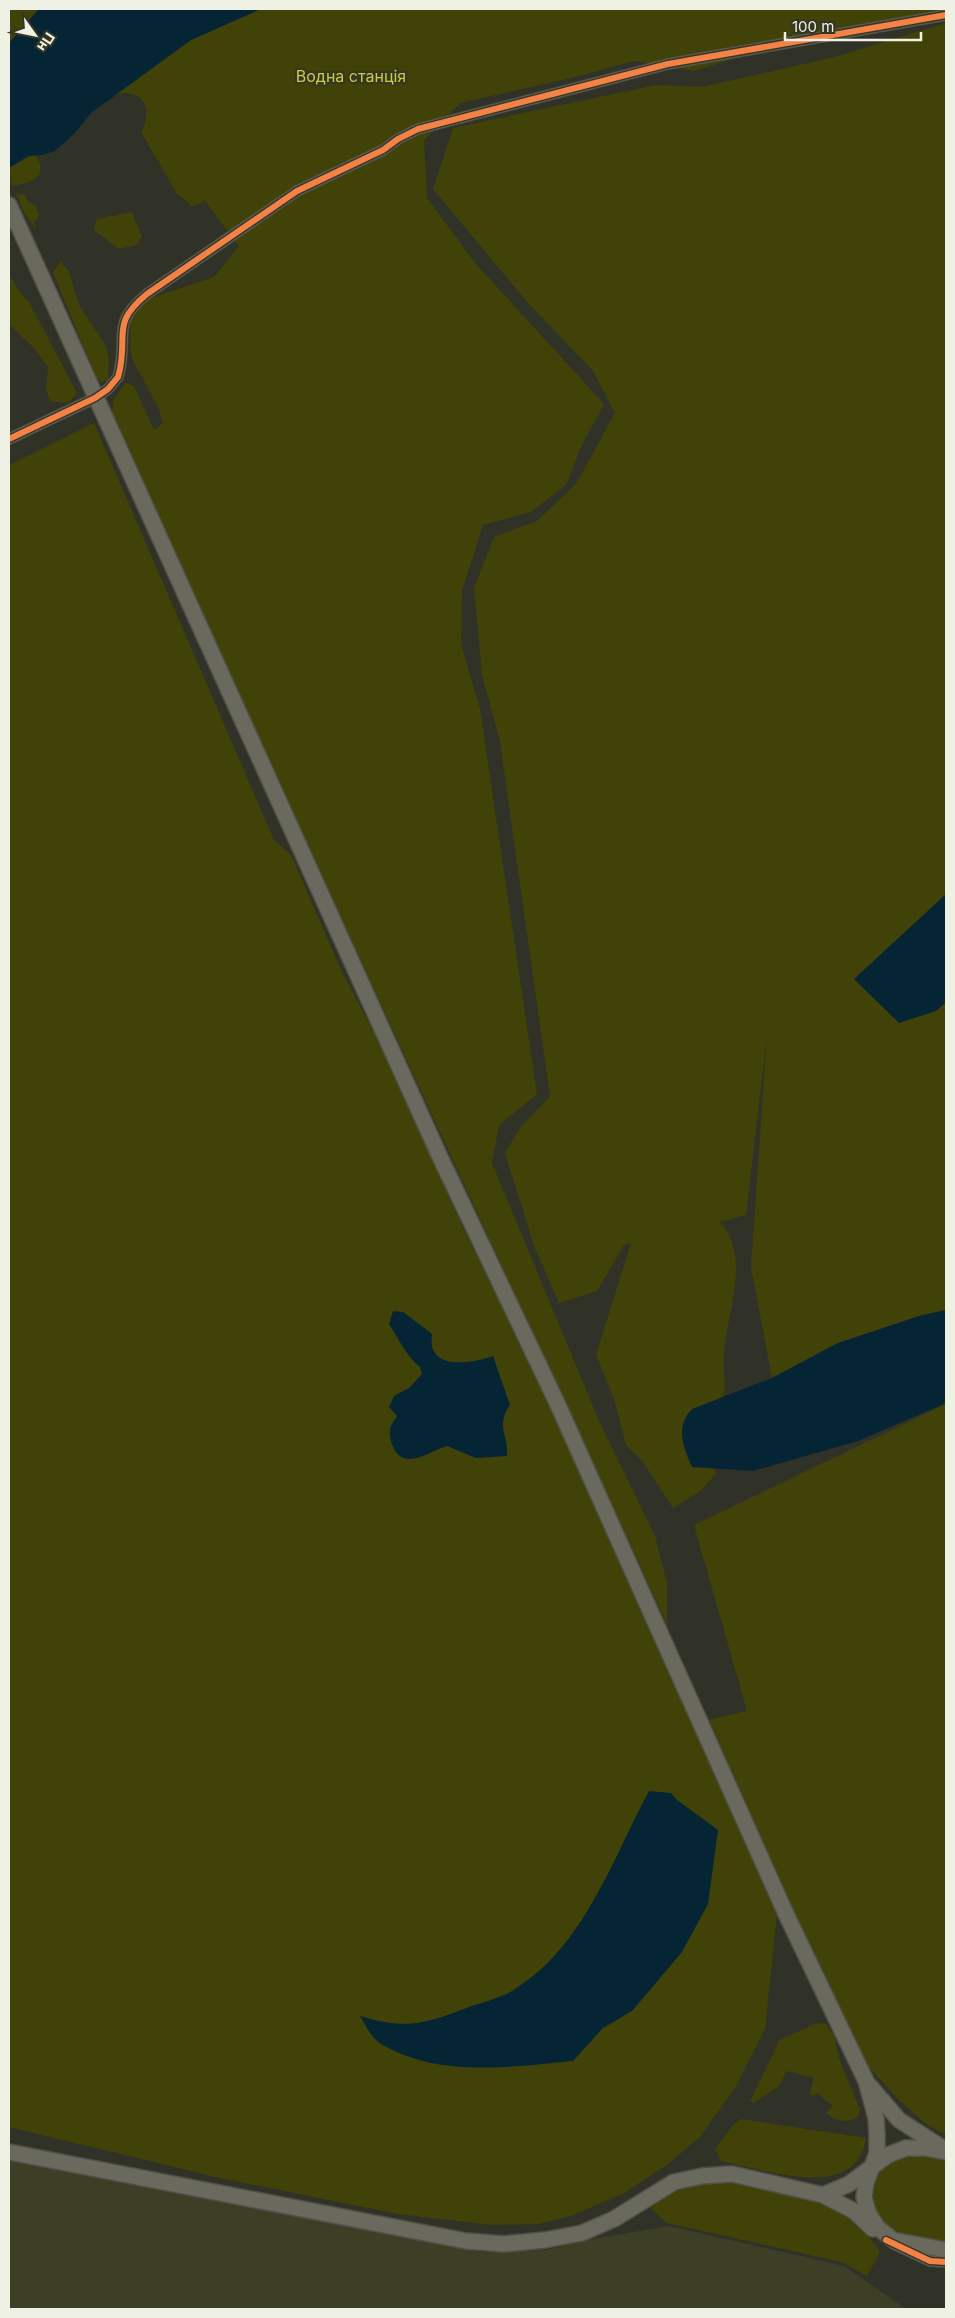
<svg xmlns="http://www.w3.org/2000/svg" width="955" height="2318" viewBox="0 0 955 2318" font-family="Inter,sans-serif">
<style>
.built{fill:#3d3e26}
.green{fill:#414208}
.water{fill:#052535}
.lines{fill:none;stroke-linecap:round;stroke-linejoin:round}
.minor-casing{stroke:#505047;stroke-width:12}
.secondary-casing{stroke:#505047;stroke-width:18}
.minor{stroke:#686860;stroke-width:10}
.secondary{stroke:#69695e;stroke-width:15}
.cycleway-casing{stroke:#353623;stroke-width:9}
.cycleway{stroke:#f48246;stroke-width:6}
.labels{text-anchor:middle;stroke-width:4.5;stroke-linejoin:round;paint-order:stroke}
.park-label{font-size:16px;fill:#cbcd41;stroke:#353623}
</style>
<rect width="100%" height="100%" fill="#313227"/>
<!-- built -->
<path class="built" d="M9,2161L482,2252L547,2250L587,2240L669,2226L844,2266L906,2309H9Z"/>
<!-- green -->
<g class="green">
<path d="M9,9H39L9,43Z"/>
<path d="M261,9H946L794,40L694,71L634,61L575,77L460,103L424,140L427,198L475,263L604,404L581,447L566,485L531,512L483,525L462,590L461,644L480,709L537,1094L499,1125L492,1163L599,1421L655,1536L667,1583V1624L248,716L112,412L113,401L125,383L134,386L154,430L163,423L158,407L131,357L130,332L132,316L146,300L214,277L239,246L205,201L191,207L186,200L177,194L141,132C148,120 151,99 132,94C127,92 120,94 115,94L191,40Z"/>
<path d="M946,23V894L943,898L936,1011L946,1002V1310L919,1316L838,1343L772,1378L751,1267L767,1034L746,1215L720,1222C751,1256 728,1310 724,1351C722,1363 726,1383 724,1393C719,1410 709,1424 699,1440L716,1473L702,1490L673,1508L643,1462L626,1445L614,1399L596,1355L631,1243L624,1245L597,1291L559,1303L534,1246L505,1153L520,1128L550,1096L500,742L482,674L474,588L494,537L537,521L576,484L615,413L593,371L528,303L433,189L453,128L656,85L702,87L835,57Z"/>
<path d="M32,155H36C49,177 31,183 12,186L9,168Z"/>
<path d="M16,194L26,195L27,201L36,206L39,216L34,222L36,230L24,212Z"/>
<path d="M132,212L142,237L136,245L119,249L94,230L97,219Z"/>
<path d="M61,261L69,272L79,305L106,346L109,361L108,380L101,382L95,375L53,272Z"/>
<path d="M9,276C17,283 17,293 29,302L77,393L68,403L50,401L46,389L48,367L33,347L9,324Z"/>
<path d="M94,423L274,840L291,855L342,972L387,1057L461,1224L564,1432L747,1843L777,1915L765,2029L736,2086L700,2137L668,2164L624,2193L571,2216L537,2224L491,2225L398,2214L216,2177L9,2127V465Z"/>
<path d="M946,1404V2135L926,2124L898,2099L869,2067L833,2001L709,1720L747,1711L694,1525Z"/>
<path d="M817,2023L826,2024L834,2035L840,2061L860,2110L858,2117C844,2124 838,2121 826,2113L833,2106L817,2093L813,2096L810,2094L814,2078L787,2071L778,2087L753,2103L750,2101L776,2048L778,2041Z"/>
<path d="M741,2119L866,2138C857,2204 763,2169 721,2161L715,2149L733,2125Z"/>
<path d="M910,2155L946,2161V2241C928,2240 905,2238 890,2228C870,2214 869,2183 885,2166C892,2159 901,2157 910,2155Z"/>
<path d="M720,2181L798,2195L840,2206L863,2229L880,2252L867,2276L842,2262L667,2223L647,2205L686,2185Z"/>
</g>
<!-- water -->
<g class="water">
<path d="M39,9H261L191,40L91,113L74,134L55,151L43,155L28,156L9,168V43Z"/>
<path d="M946,894V1002L936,1011L899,1023L854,979Z"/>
<path d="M946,1310V1403L858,1441L753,1471L692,1467C683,1447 675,1427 692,1409L772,1378L838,1343L919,1316Z"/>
<path d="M393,1311L403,1312L432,1334C426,1371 471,1364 493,1356L510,1405C495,1427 509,1434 507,1456L476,1458L447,1446C434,1450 422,1459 409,1459C395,1459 389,1441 390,1430C390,1425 395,1420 397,1416L389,1407L394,1396L409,1388L422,1374L420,1367C408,1358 398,1338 389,1324Z"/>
<path d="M649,1791L671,1793L677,1800L718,1830L708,1904L682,1952L632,2011L603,2028L573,2061C509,2067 439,2078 381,2044C372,2039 365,2024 360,2016C406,2030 425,2024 469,2007C484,2002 502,1998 515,1989C584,1946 612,1860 649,1791Z"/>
</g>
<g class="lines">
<defs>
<g id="minor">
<path d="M9,439L95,398L108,389L118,377L120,369C127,332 112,323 147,294L297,191L383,150L398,139L418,129L668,64L946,15"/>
<path d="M894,2244L930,2261L946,2262"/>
</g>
<g id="secondary">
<path d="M9,205L440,1157L558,1405L786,1914L866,2081L876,2118L877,2135V2153L866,2183L864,2197L868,2212L877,2227L893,2240L946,2250"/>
<path d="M870,2086L899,2120L941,2147"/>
<path d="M9,2152L466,2241L504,2244L545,2240L582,2233L614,2219L674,2182L702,2176L732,2174L823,2195L854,2211L873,2229"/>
<path d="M823,2195L849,2184L888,2155L906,2148H925L946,2152"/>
</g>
</defs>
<!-- minor casing -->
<use href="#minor" class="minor-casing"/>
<!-- secondary casing -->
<use href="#secondary" class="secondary-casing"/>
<!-- minor -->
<use href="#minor" class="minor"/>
<!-- secondary -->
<use href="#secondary" class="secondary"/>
<defs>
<g id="cycleway">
<path d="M9,439L95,398L108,389L118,377L120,369C127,332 112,323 147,294L297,191L383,150L398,139L418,129L668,64L946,15"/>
<path d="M886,2240L930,2261L946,2262"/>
</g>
</defs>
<!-- cycleway casing -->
<use href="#cycleway" class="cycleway-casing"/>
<!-- cycleway -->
<use href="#cycleway" class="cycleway"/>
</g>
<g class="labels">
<!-- park labels -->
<g class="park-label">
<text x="351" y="82">Водна станція</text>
</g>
</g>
<!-- border -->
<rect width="955" height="2318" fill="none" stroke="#f0f1e5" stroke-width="20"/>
<!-- north arrow -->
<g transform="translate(35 35) rotate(123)" stroke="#353623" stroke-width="4" paint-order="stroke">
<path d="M0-4L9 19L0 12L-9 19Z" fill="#f0f1e5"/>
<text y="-8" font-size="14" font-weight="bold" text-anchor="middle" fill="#f0f1e5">Пн</text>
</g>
<!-- scale -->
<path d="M785 32v8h136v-8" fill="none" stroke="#f0f1e5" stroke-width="2.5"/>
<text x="792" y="32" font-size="15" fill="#f0f1e5" stroke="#353623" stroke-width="4" paint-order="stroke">100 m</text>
</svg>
